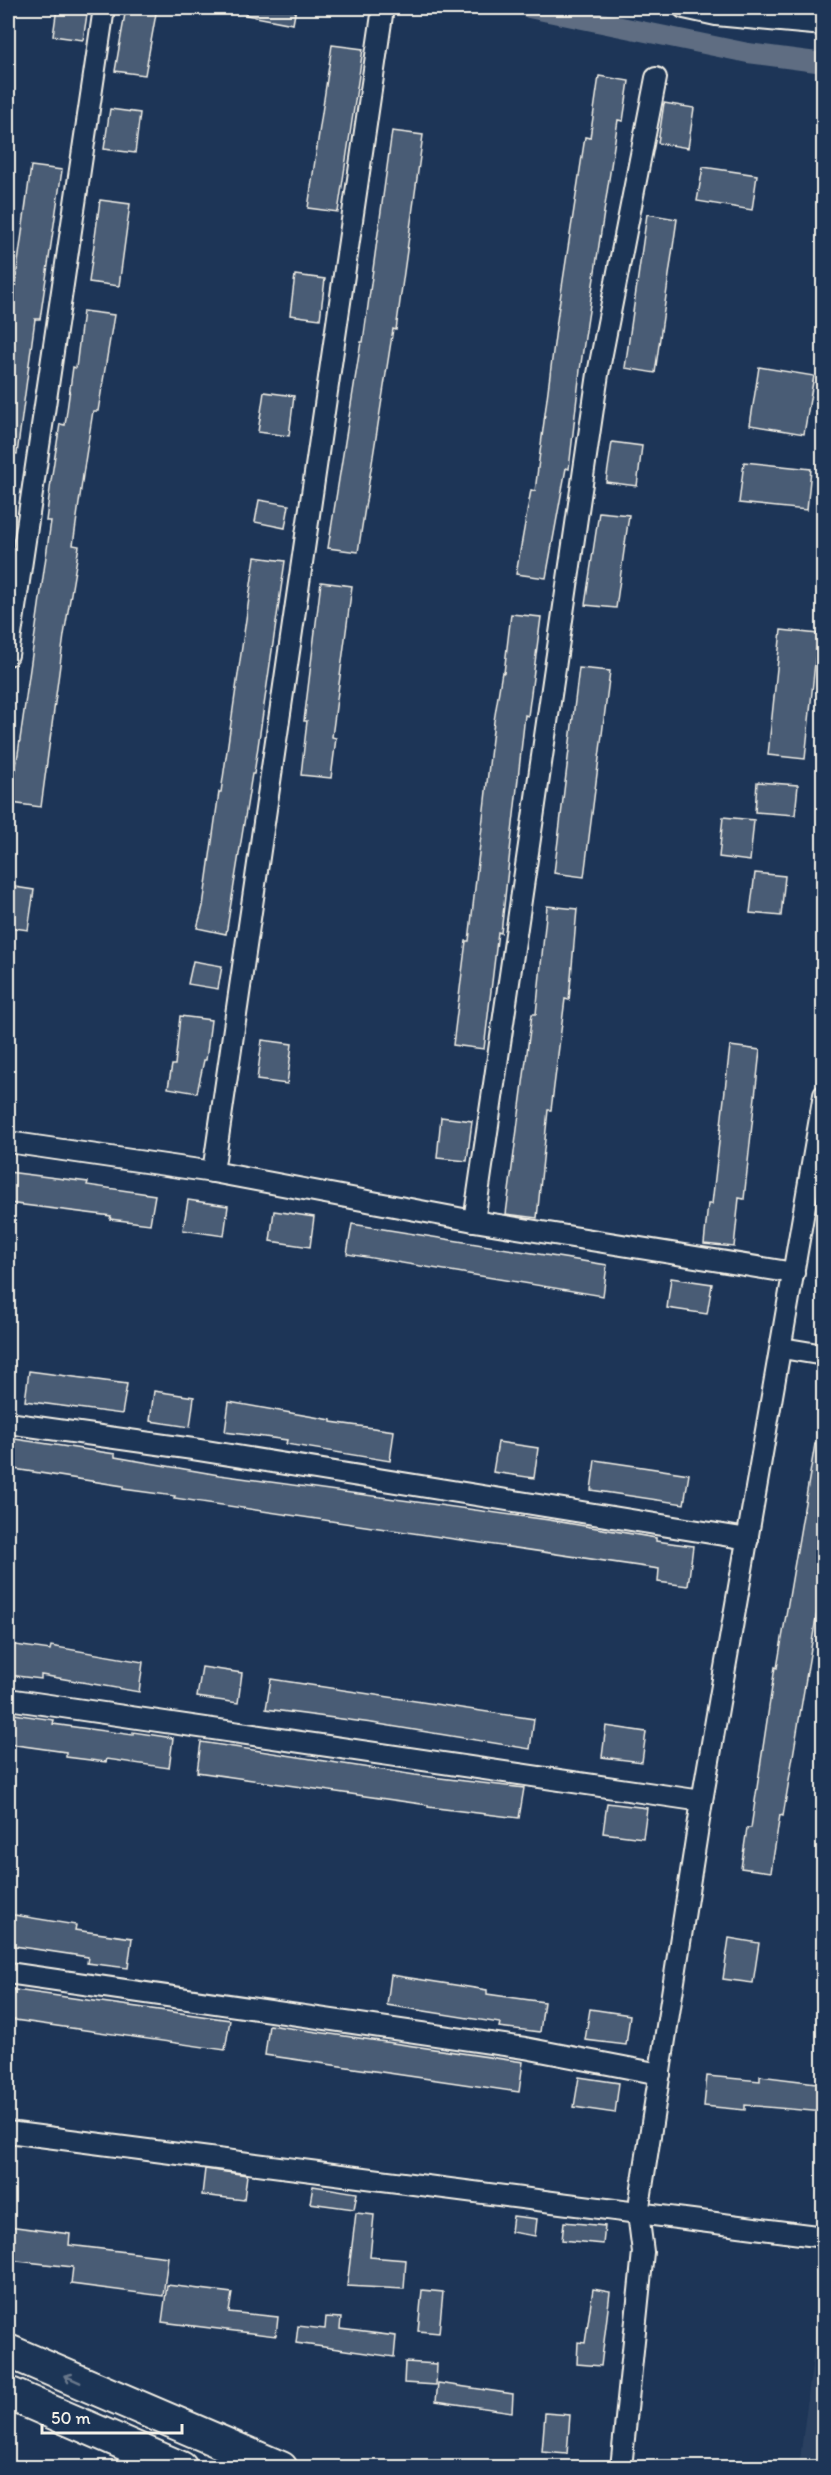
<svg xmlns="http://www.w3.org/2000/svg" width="831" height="2475" viewBox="0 0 831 2475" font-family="Itim,sans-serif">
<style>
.built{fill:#2a4060}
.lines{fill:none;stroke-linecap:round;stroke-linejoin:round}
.canal{stroke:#5e6d82;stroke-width:20}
.building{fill:#485b74;stroke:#f4f1e8;stroke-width:1.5}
.minor-casing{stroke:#f4f1e8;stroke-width:24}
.primary-casing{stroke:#f4f1e8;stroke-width:36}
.minor{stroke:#1d3557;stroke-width:20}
.primary{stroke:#1d3557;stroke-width:32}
.oneway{stroke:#68778a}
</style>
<rect width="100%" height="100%" fill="#1d3557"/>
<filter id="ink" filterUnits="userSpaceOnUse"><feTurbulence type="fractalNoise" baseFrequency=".0167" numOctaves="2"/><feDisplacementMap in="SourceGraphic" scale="12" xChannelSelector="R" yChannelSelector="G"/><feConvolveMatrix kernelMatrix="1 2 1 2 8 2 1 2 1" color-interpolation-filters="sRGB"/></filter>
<g filter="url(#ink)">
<!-- built -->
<path class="built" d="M823,2279V2467H799Z"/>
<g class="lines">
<!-- canal -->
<path class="canal" d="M529,8L748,53L824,63"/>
</g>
<!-- building -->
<g class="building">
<path d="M57,8H88L83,40L53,36Z"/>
<path d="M126,8H157L145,75L115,71Z"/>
<path d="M247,8H296L293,24L246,15Z"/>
<path d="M332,45L363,49L338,212L308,208Z"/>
<path d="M599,76L629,81L623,121L618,120L580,370L569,469L566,468L546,578L516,574L531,490L535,491L558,313L585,137L590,138Z"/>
<path d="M664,103L694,108L688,148L658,143Z"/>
<path d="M110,109L140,113L135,153L104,149Z"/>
<path d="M392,131L423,135L396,330L393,329L358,552L328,548L361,342H363Z"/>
<path d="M31,166L62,170L40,319H35L17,454L8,453V337Z"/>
<path d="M703,167L757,175L752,210L697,201Z"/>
<path d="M100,200L130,204L119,286L89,282Z"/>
<path d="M647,214L677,219L655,373L625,368Z"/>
<path d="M295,275L325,279L320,319L290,315Z"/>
<path d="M83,311L114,315L98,411H93L84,468L73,545L79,546L64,635L41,807L11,803L51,521H46L51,481L60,424L65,425L73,367L76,368Z"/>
<path d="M759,367L814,376L804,434L750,425Z"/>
<path d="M264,392L294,396L289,436L258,432Z"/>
<path d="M612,442L642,446L637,486L606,482Z"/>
<path d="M744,462L811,469L807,510L739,503Z"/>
<path d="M259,500L289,505L285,528L255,522Z"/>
<path d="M599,512L629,515L616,608L585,605Z"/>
<path d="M255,557L285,561L254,774H252L226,934L197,928L203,906L219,792H221Z"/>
<path d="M321,582L352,586L332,737L336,738L331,778L301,775L307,721H304Z"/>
<path d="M511,614L541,617L528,716L525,715L501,933L498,932L484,1049L453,1045L466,941H469L494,721L502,672L504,673Z"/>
<path d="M781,630L818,634L805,759L768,755Z"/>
<path d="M579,668L610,671L584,877L554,873Z"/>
<path d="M757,782L798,785L795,815L755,812Z"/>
<path d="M723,817L754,820L750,861L719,857Z"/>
<path d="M755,873L785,876L781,916L750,913Z"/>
<path d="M8,886L34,890L28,930L8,927Z"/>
<path d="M547,906L577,909L569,1000L565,999L551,1110H548L537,1218L506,1214L532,1014H536Z"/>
<path d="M193,961L222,966L218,989L188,984Z"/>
<path d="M180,1016L211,1020L206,1060H204L197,1093L168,1088L172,1065H175Z"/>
<path d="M262,1040L292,1044L287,1084L257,1080Z"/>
<path d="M730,1046L760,1050L744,1199L739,1198L734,1247L704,1244L708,1204H712Z"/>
<path d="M441,1117L472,1121L467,1161L437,1158Z"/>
<path d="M8,1172L88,1182L87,1185L155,1195L150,1224L110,1219L111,1216L8,1203Z"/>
<path d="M188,1200L228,1206L224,1236L183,1230Z"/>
<path d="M274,1211L314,1217L310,1247L270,1241Z"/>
<path d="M352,1224L607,1265L603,1296L347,1254Z"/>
<path d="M671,1278L712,1284L707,1314L667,1308Z"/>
<path d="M29,1371L127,1384L122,1414L25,1401Z"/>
<path d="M154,1391L194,1397L190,1427L150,1421Z"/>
<path d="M229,1402L331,1420V1422L394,1431L390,1461L286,1444L287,1440L225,1432Z"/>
<path d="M8,1438L115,1454V1457L219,1475L549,1520L656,1538V1541L693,1546L688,1586L658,1582L659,1569L174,1498L175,1496L123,1489V1486L8,1468Z"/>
<path d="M498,1442L538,1448L534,1478L493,1472Z"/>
<path d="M815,1444H824V1570L783,1816L780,1815L771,1872L741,1868L747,1828H751L775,1667L777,1668Z"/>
<path d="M595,1460L689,1474L684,1504L591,1490Z"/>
<path d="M8,1644L50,1650L51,1646L143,1662L139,1692L41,1675V1679L8,1675Z"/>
<path d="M202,1667L242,1673L238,1703L197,1697Z"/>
<path d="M271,1679L534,1719L530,1749L372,1723L266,1709Z"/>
<path d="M14,1714L54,1720L53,1724L133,1735V1732L173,1738L169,1768L107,1759L106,1762L66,1757V1752L9,1744Z"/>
<path d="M606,1726L646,1732L642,1762L602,1757Z"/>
<path d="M201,1742L415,1775L524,1788L519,1818L428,1807V1805L197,1772Z"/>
<path d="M607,1803L647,1808L643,1838L603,1833Z"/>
<path d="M8,1914L76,1925L75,1930L132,1938L128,1968L87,1963L88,1957L8,1945Z"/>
<path d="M729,1938L759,1943L753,1983L723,1979Z"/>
<path d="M391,1975L487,1990V1994L544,2002L540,2032L499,2027L500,2023L387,2005Z"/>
<path d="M8,1989L230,2020L225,2050L8,2019Z"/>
<path d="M590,2009L630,2015L626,2045L585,2040Z"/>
<path d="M269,2025L523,2062L519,2092L265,2055Z"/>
<path d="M707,2076L760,2081V2076L824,2084V2112L745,2105V2110L704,2106Z"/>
<path d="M579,2077L619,2083L615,2113L574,2107Z"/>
<path d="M205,2169L247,2175L244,2200L202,2195Z"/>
<path d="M313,2186L357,2193L354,2209L310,2203Z"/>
<path d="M356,2213L374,2215L370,2257L406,2260L404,2289L347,2286Z"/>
<path d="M513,2216L537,2219L535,2236L511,2232Z"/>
<path d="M564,2222L605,2226L603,2244L562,2240Z"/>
<path d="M8,2226L70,2234L69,2245L168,2257L163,2296L71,2284L73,2267L8,2260Z"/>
<path d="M167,2285L232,2293L229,2312L278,2317L276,2336L162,2322Z"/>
<path d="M593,2289L610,2292L601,2366L577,2364L578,2342L585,2343Z"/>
<path d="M422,2290L443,2292L439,2333L418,2331Z"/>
<path d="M326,2317L341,2318L340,2329L396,2336L394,2357L296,2343L298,2326L325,2329Z"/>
<path d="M405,2362L437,2364L436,2385L404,2383Z"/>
<path d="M438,2383L513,2394L512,2412L436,2401Z"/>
<path d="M545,2413L570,2415L567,2454L542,2452Z"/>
</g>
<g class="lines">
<defs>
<g id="minor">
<path d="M684,8L716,15L824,25"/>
<path d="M8,655L104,8"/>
<path d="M8,1142L213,1172L474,1221L794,1273"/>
<path d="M213,1172L383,8"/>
<path d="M474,1221L598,374L656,78"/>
<path d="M782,1348L824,1355"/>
<path d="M8,1423L193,1449L748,1539"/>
<path d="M8,1699L702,1801"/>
<path d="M8,1973L525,2048L660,2074"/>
<path d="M8,2132L824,2237"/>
<path d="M621,2468L643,2252L638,2213L702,1801L824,1095"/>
</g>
<g id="primary">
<path d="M8,2351L281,2468"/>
<path d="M8,2393L181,2468"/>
</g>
</defs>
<!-- minor casing -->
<use href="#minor" class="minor-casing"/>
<!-- primary casing -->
<use href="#primary" class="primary-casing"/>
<!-- minor -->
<use href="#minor" class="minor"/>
<!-- primary -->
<use href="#primary" class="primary"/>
</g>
<!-- one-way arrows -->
<defs><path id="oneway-shaft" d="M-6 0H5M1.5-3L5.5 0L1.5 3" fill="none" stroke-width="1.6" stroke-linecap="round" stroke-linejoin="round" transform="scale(1.5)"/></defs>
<use class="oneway" href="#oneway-shaft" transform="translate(72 2379) rotate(-156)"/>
</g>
<!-- margin -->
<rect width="831" height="2475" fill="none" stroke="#1d3557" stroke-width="30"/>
<rect x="15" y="15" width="801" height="2445" fill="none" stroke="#f4f1e8" stroke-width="2" filter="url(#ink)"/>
<!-- scale -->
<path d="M42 2424v9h140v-9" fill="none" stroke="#f4f1e8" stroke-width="3"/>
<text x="51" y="2424" font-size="18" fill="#f4f1e8" stroke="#1d3557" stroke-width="4.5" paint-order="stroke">50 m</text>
</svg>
